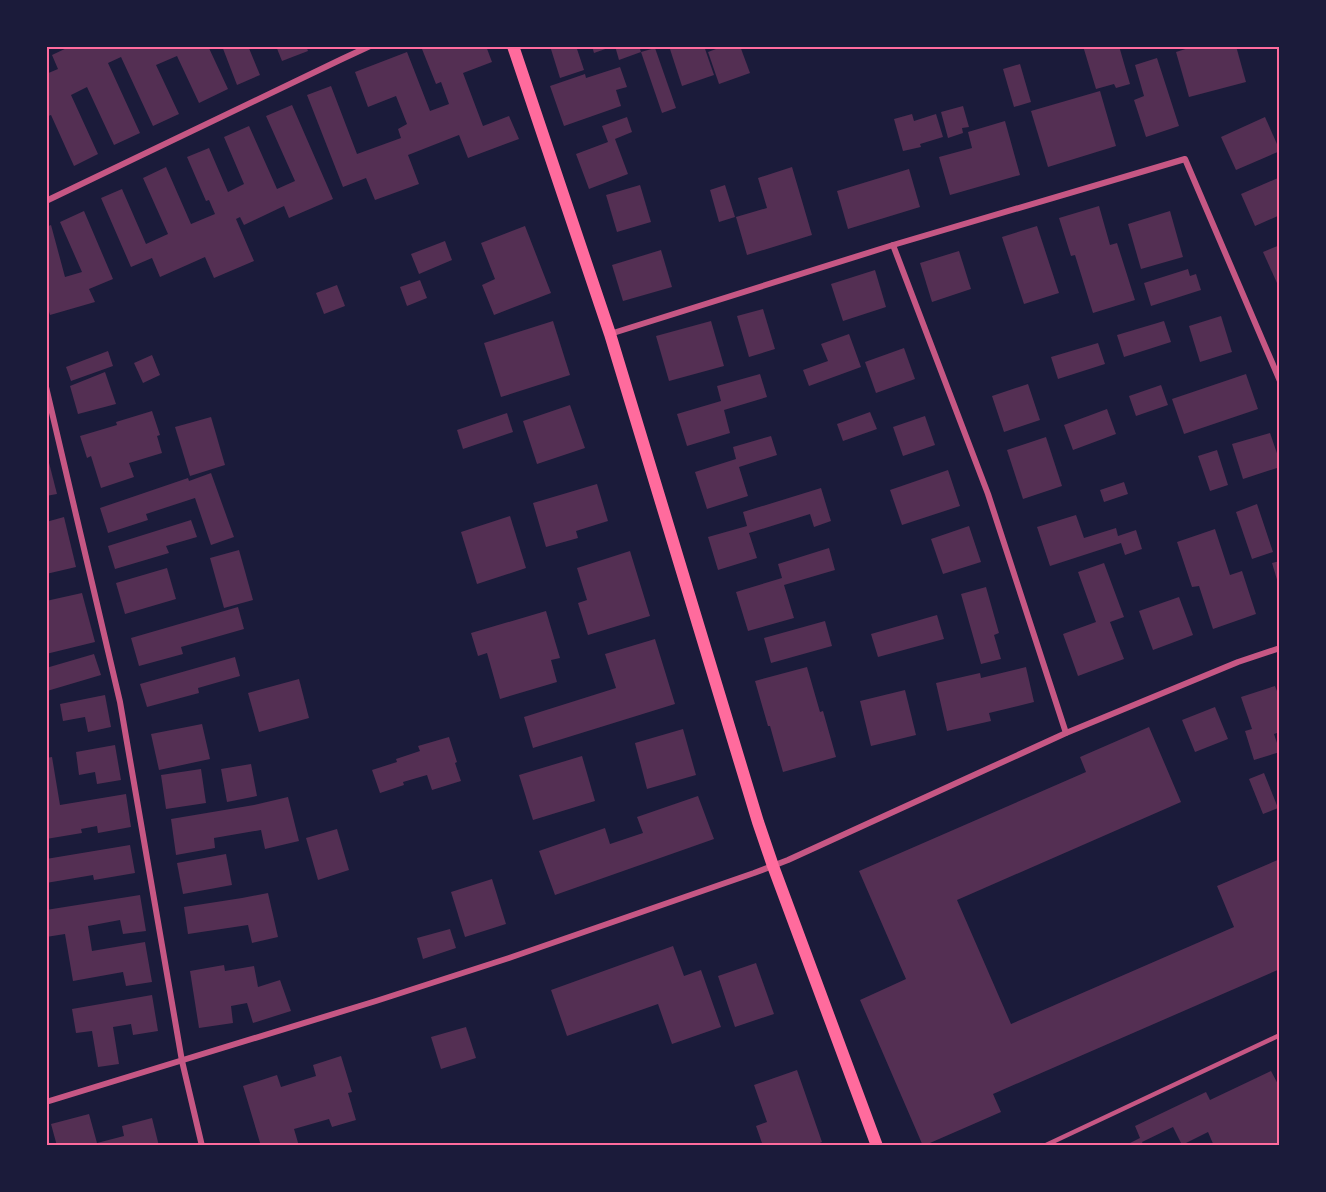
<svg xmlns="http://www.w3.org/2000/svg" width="1326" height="1192" viewBox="0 0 1326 1192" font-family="'Exo 2',sans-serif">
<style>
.building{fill:#542f53}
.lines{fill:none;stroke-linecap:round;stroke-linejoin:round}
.service{stroke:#c65784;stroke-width:4.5}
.minor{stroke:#c65784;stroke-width:6}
.secondary{stroke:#ff6b9d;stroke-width:12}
.neatline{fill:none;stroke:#ff6b9d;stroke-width:2}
</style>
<rect width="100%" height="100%" fill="#1b1b3a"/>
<!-- building -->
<g class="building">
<path d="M71,46H189L191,49L197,46H208L228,89L199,103L177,56L156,65L179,114L153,126L121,57L108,63L140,133L114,145L87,87L71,95L98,154L74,166L51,115L46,117V74L58,69L52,55Z"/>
<path d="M222,46H248L260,75L237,85Z"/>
<path d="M276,46H306L308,51L282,61Z"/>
<path d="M428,46H486L492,62L463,73L483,126L509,116L519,139L468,158L459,135L408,155L419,184L375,200L366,178L343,187L307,95L331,86L357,154L401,138L398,129L407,124L396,96L368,107L355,72L407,52L430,111L449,104L441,82L436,84L422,49Z"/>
<path d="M550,46H576L584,70L560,78Z"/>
<path d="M592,46H611V47L594,53Z"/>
<path d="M615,46H639L641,52L619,60Z"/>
<path d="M669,46H704L714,75L682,86Z"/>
<path d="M724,46H740L750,73L719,84L708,52Z"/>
<path d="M1083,46H1103L1104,49L1113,46H1119L1130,84L1116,88L1114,84L1096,89Z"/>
<path d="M1195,46H1236L1246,82L1189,97L1176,52Z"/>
<path d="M655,48L676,108L662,113L641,52Z"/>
<path d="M1157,58L1179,126L1146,137L1134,100L1144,96L1135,65Z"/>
<path d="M1020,64L1031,102L1014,107L1003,69Z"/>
<path d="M620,67L627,87L616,90L621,106L564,126L550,86L585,74L586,78Z"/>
<path d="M1100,91L1116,146L1048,167L1031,111Z"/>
<path d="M292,105L333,199L289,218L284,206L244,225L240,217L236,219L254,261L214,278L205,257L160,277L152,258L131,267L101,198L122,189L146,244L168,234L143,178L166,167L191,224L215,214L209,200L206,201L187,157L209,148L228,192L244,184L224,137L249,126L277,189L295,181L266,116Z"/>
<path d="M963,106L969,127L962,128L963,133L948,138L941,112Z"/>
<path d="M912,114L914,121L936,114L943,137L920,144L921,147L903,151L894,119Z"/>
<path d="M627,117L632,132L615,139L628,174L589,189L576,154L608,142L602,126Z"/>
<path d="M1265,117L1280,151L1236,170L1221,137Z"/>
<path d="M1005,121L1020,175L950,195L939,157L972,148L968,132Z"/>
<path d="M792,167L812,235L747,255L736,217L767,208L758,178Z"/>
<path d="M909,169L920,207L848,229L837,191Z"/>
<path d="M1278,178L1280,181V215L1255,226L1241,194Z"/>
<path d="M640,185L651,222L617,232L606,195Z"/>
<path d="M725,185L735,217L719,222L710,190Z"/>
<path d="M1099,206L1110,245L1117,243L1135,300L1093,313L1075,255L1071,256L1059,218Z"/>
<path d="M84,211L113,279L89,289L95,302L50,315L46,302V227L51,225L65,277L82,272L60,222Z"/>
<path d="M1170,211L1183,257L1141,269L1128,224Z"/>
<path d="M525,226L551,293L494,315L482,285L495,279L481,243Z"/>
<path d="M1037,226L1059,293L1024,304L1002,237Z"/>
<path d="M445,241L452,260L419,274L411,254Z"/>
<path d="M1280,245V282L1277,283L1263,252Z"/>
<path d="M661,250L672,287L623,301L612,265Z"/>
<path d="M959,251L971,289L932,302L920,263Z"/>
<path d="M1188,269L1190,276L1196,274L1201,290L1151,306L1144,283Z"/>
<path d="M875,270L886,307L843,321L831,284Z"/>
<path d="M420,280L427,298L407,306L400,287Z"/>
<path d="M337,285L345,306L324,314L316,293Z"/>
<path d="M763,309L775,349L749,357L737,316Z"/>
<path d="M1221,316L1232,352L1200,362L1189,326Z"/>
<path d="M553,321L570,375L501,397L484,343Z"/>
<path d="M711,321L724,366L669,381L656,336Z"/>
<path d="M1164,321L1171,342L1124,357L1117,335Z"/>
<path d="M849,334L861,367L809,386L803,370L828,361L821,344Z"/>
<path d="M1098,343L1105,364L1058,379L1051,357Z"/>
<path d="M904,348L915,379L876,393L865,362Z"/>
<path d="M108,351L113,366L71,381L66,367Z"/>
<path d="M152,355L160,375L143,383L134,363Z"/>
<path d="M105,372L116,404L78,414L70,386Z"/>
<path d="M760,374L767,397L724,410L730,433L687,446L677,414L721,401L717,386Z"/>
<path d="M1246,374L1258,409L1184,434L1172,399Z"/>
<path d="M1028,384L1040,420L1004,432L992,396Z"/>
<path d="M1161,385L1168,405L1136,416L1129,396Z"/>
<path d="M570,405L585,448L537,464L523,421Z"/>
<path d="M1107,409L1116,434L1073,450L1064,425Z"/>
<path d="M152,411L160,435L157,436L162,453L129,463L134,477L101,488L91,456L87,458L80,436L117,425L116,422Z"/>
<path d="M870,412L877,429L843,441L837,424Z"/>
<path d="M507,413L513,432L463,449L457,430Z"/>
<path d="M925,416L935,445L903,456L893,427Z"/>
<path d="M211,417L225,465L190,476L175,427Z"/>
<path d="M1270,433L1280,462V467L1243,479L1232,444Z"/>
<path d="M771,436L777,455L739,467L748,496L707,509L695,472L736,459L733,447Z"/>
<path d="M1046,437L1062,486L1023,499L1007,450Z"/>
<path d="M1217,450L1228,485L1210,491L1198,456Z"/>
<path d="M46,451L57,494L46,496Z"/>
<path d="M948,470L960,506L902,525L890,490Z"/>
<path d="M211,473L234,537L211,545L195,498L146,514L148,520L108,533L100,508L188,478L189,481Z"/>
<path d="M1124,482L1128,494L1104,502L1100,490Z"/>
<path d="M597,484L608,521L576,531L578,538L546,547L533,503Z"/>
<path d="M821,488L831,521L814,527L810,514L749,533L757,558L718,570L708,537L747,526L743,512Z"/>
<path d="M1257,504L1273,552L1252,559L1236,512Z"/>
<path d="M1076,515L1084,538L1116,528L1118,536L1136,530L1142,549L1125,555L1121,543L1050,566L1037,527Z"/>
<path d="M510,516L526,568L477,584L461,532Z"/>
<path d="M64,517L76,567L46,574V522Z"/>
<path d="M191,520L197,537L166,546L169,553L115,569L108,546Z"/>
<path d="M969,526L981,562L943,574L931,539Z"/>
<path d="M1215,529L1230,575L1242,571L1256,614L1213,629L1199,586L1192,587L1177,542Z"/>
<path d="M829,548L835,570L784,585L794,618L748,631L736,592L782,578L778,564Z"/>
<path d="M239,550L253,600L224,608L210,558Z"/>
<path d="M630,551L650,616L588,635L578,603L587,600L577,568Z"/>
<path d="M1280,561V586H1279L1272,563Z"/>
<path d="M1104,563L1124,617L1110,622L1124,659L1078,676L1063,634L1096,622L1078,572Z"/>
<path d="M167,568L176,599L125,614L116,583Z"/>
<path d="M986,587L999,633L994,635L1001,659L981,664L961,594Z"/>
<path d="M82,593L95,642L46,654V601Z"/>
<path d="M1179,597L1193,635L1153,650L1139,611Z"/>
<path d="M238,607L244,629L181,647L183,654L139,666L131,638Z"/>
<path d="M546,611L560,658L551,660L557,682L500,699L487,653L478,656L471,633Z"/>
<path d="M937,615L944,639L878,657L871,634Z"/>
<path d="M825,621L832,646L771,663L764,638Z"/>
<path d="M655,639L675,704L533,748L524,717L616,688L605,654Z"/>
<path d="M94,654L101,675L47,691L46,668Z"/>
<path d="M235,657L240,676L198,688L199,693L147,707L140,684Z"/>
<path d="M807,667L820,712L823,711L836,757L783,772L770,726H768L755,681Z"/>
<path d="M1026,667L1034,702L989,713L991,721L947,731L936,683L980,673L981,678Z"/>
<path d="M299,679L309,718L259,732L248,693Z"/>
<path d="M1275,686L1280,699V732L1274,734L1280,752L1254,760L1245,731L1252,729L1241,697Z"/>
<path d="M905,690L916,735L871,746L860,701Z"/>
<path d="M105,695L111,727L88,732L85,717L63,721L60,704Z"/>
<path d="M1215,707L1228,739L1195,752L1182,720Z"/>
<path d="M202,724L210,759L159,770L151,734Z"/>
<path d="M1149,727L1181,802L957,900L1011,1024L1234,927L1217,886L1280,859V969L993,1094L1001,1112L923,1146L860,1000L906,979L859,871L1086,772L1080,757Z"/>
<path d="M683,729L696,775L647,789L635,743Z"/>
<path d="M449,737L457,762L455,763L461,781L432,790L427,775L403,782L404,785L380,793L372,770L397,762L396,759L420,751L418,746Z"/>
<path d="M115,745L121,780L97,784L95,772L79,775L76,752Z"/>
<path d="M582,756L595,801L533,820L519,775Z"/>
<path d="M52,757L60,805L126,794L131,827L98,833L97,826L81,829L82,833L46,839V758Z"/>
<path d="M251,764L257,796L227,802L221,769Z"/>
<path d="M201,769L206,803L166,809L161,775Z"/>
<path d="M1264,773L1278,808L1263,814L1249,779Z"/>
<path d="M698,796L714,839L555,895L539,851L605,828L610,844L643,833L637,817Z"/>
<path d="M288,797L299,841L265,849L261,830L214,838L215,848L176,855L171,819L254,805Z"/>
<path d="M337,829L349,870L318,880L306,838Z"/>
<path d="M130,845L135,873L94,880L93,875L46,883V859Z"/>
<path d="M226,854L232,885L183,894L177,863Z"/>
<path d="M492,879L506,924L465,937L451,892Z"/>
<path d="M268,893L278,937L252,943L248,925L188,934L184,907L242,898Z"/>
<path d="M140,895L146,931L123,934L120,920L88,926L92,951L145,942L152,982L126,986L123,972L73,981L65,934L46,937V910Z"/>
<path d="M450,929L456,948L423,959L417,938Z"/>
<path d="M673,946L684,976L701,970L721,1027L672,1044L658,1004L567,1036L551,990Z"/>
<path d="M756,963L774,1014L735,1027L718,976Z"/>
<path d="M224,965L225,971L254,966L258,987L280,980L291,1011L253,1023L247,1003L231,1006L233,1023L199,1028L190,971Z"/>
<path d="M152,995L158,1031L133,1035L131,1024L113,1027L119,1064L98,1067L92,1031L76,1033L72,1009Z"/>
<path d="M466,1027L476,1058L441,1069L431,1037Z"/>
<path d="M341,1056L352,1092L348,1093L356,1120L332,1127L329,1119L294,1129L299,1146H261L243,1086L277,1075L281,1087L316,1076L313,1065Z"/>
<path d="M797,1070L822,1142L813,1146H763L756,1126L767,1122L754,1085Z"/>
<path d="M1271,1071L1280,1088V1146H1214L1208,1132L1182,1145L1173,1127L1142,1142L1144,1146H1124L1140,1138L1135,1126L1206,1092L1210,1100Z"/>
<path d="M89,1114L97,1143L124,1136L122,1126L152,1118L159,1146H57L51,1124Z"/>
</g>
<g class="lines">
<!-- service -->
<path class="service" d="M1044,1146L1280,1035"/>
<!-- minor -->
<g class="minor">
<path d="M46,201L342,59L370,46"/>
<path d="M893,245L988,494L1066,733"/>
<path d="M610,334L893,245L1185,159L1280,381"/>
<path d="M46,387L120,702L182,1061L202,1146"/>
<path d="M46,1102L376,1001L509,958L754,873L788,860L1066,733L1238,662L1280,648"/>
</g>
<!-- secondary -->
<path class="secondary" d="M513,46L610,334L758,822L773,866L877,1146"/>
</g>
<!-- border -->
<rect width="1326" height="1192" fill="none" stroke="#1b1b3a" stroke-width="96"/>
<rect x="48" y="48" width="1230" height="1096" class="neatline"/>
</svg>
